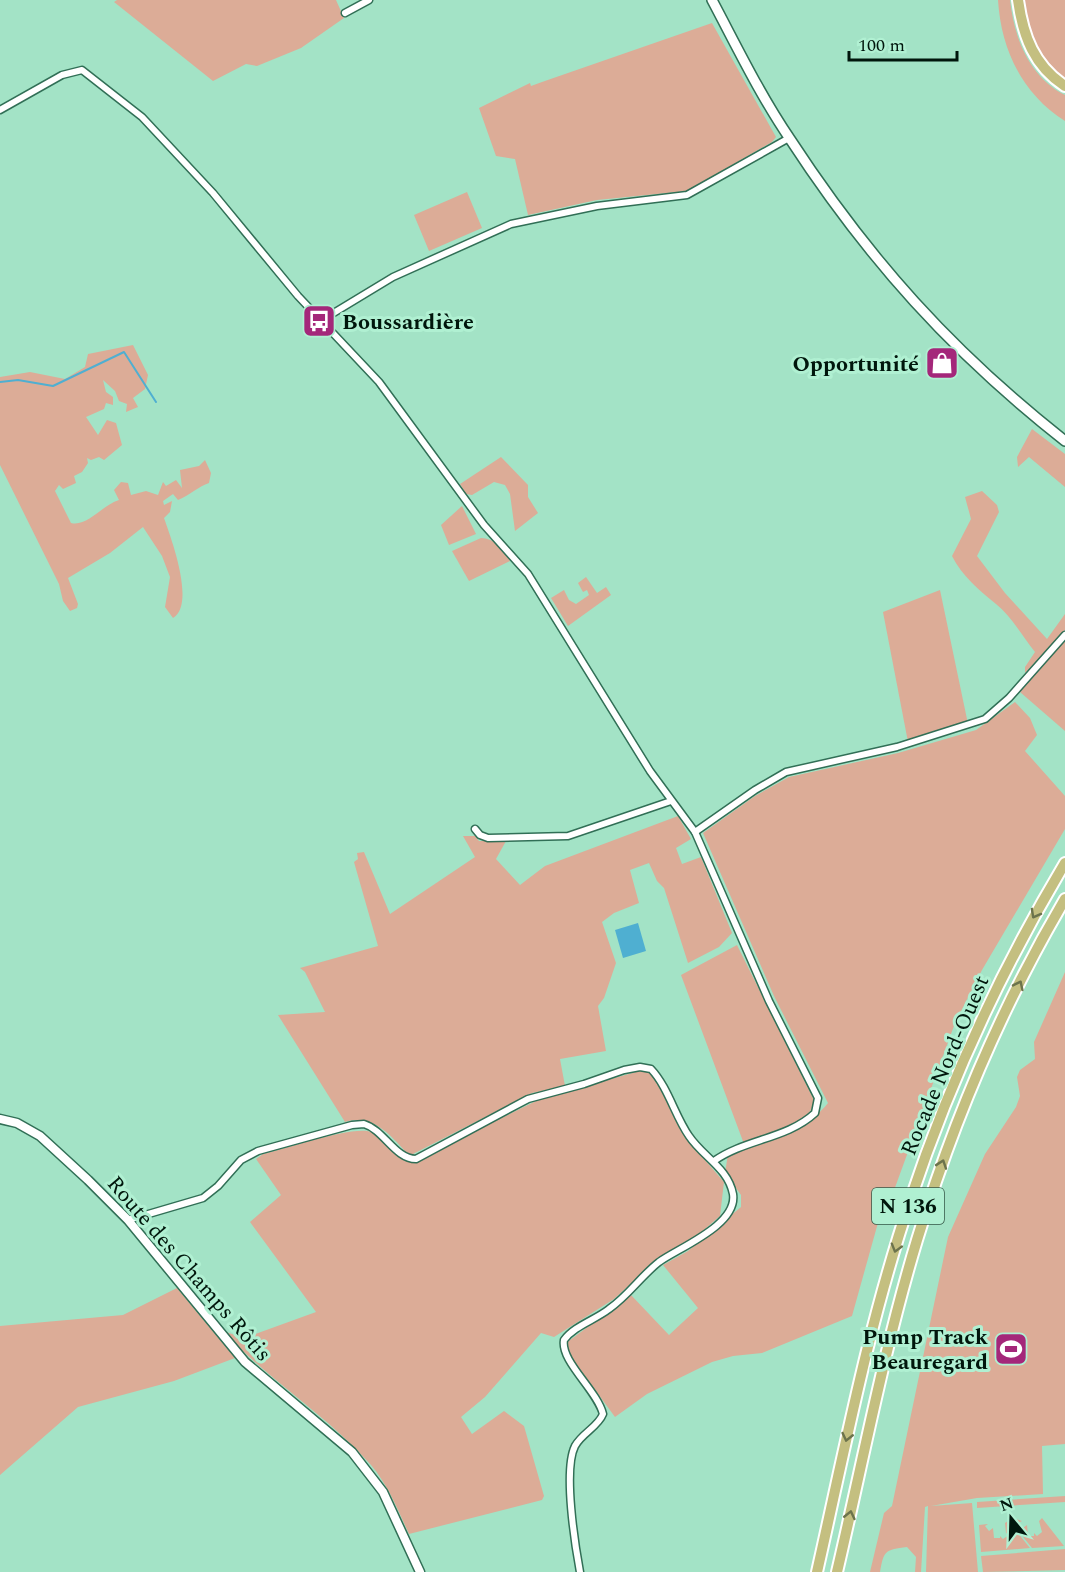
<svg xmlns="http://www.w3.org/2000/svg" width="1065" height="1572" viewBox="0 0 1065 1572" font-family="Spectral,serif">
<style>
.green{fill:#dcac97}
.water{fill:#4fafd1}
.lines{fill:none;stroke-linecap:round;stroke-linejoin:round}
.stream{stroke:#4fafd1;stroke-width:2}
.minor-casing{stroke:#316f56;stroke-width:9}
.tertiary-casing{stroke:#316f56;stroke-width:11}
.secondary-casing{stroke:#316f56;stroke-width:12}
.trunk-casing{stroke:#fff;stroke-width:14}
.minor{stroke:#fff;stroke-width:6}
.tertiary{stroke:#fff;stroke-width:8}
.secondary{stroke:#fff;stroke-width:9}
.trunk{stroke:#c4bf80;stroke-width:10}
.oneway{stroke:#6c734c}
.labels{text-anchor:middle;stroke-width:6;stroke-linejoin:round;paint-order:stroke}
.shield{fill:#b0f0d2;stroke:#355747;stroke-width:1.5}
.shield-label{font-size:21px;font-weight:bold;fill:#00160c}
.poi-label{font-size:22px;font-weight:bold;fill:#00160c;stroke:#b0f0d2;text-anchor:end}
.street-label{font-size:22px;fill:#00160c;stroke:#b0f0d2}
</style>
<rect width="100%" height="100%" fill="#a3e3c6"/>
<!-- green -->
<g class="green">
<path d="M117,0H336L344,18L301,48L257,66L246,64L213,81L114,2Z"/>
<path d="M998,0H1010C1014,37 1029,77 1065,95V121C1023,95 1001,50 998,0Z"/>
<path d="M1023,0H1065V80C1037,60 1028,33 1023,0Z"/>
<path d="M712,23L776,137L772,142L687,191L597,200L528,215L515,159L496,156L479,108L530,83L531,86L542,82Z"/>
<path d="M467,192L482,228L429,251L414,215Z"/>
<path d="M133,345L148,375L145,389L133,398L138,407L126,412L127,404L119,401L115,391L103,380L106,392L113,397V405L106,403L104,409L86,417L98,435L107,420L116,423L122,445L104,460L99,457L91,460L87,458L88,463L82,472L74,476L76,483L63,489L59,485L55,491L71,523C87,527 101,506 119,500L114,490L121,482L128,483L131,495L146,491L158,495L163,482L166,486L176,480L182,488L180,470L199,466L205,460L211,473L209,483C199,486 190,495 178,500L173,494L163,501L164,505L172,501L170,512L164,518C171,538 196,604 173,618L165,607L170,577L162,556L143,527L110,553L68,578L78,604L77,608L70,611L63,601L59,584L0,465V377L30,372L65,379L85,367L88,354Z"/>
<path d="M1032,429L1065,454V487L1029,457L1018,467L1017,457Z"/>
<path d="M501,457L528,485V497L538,513L515,531L510,494L505,485L494,482L472,495L466,494L460,484Z"/>
<path d="M982,491L997,505L999,512L977,556L1005,593L1047,639L1065,614V630L1025,673V667L1035,652C1023,637 1011,616 996,604C979,590 962,576 952,556L971,519L965,497Z"/>
<path d="M462,506L476,534L449,545L441,525Z"/>
<path d="M481,538C493,538 507,550 510,561L469,581L452,551Z"/>
<path d="M586,577L597,593L606,587L611,595L568,626L551,598L564,590L569,600L576,604L589,595L587,590L583,592L578,583Z"/>
<path d="M940,590L968,724L908,742L883,612Z"/>
<path d="M1065,640V731L1020,692L1034,672Z"/>
<path d="M1015,702L1030,718L1037,735L1025,751L1065,796V829L982,970L955,1023L889,1204L881,1212L852,1316L762,1353L733,1356L712,1362L647,1394L615,1417L568,1353L566,1343L631,1295L669,1335L698,1308L663,1265L688,1251L741,1207V1195L725,1173L728,1154C765,1141 803,1134 828,1103L774,996L703,833L755,796L789,777L898,753L976,730Z"/>
<path d="M678,816L691,839L676,848L682,864L701,857L732,933L719,947L688,963L664,888L657,881L649,863L630,870L639,903L614,913L602,922L616,963L604,998L598,1006L606,1051L560,1059L565,1086L532,1093L413,1154H408C391,1136 373,1113 345,1122L278,1015L325,1012L305,972L300,968L378,946L354,862L358,859L357,853L364,852L390,914L475,857L463,836H475L479,841H506L496,859L520,885L545,866Z"/>
<path d="M737,945L814,1100C812,1127 765,1136 744,1144L681,975Z"/>
<path d="M1065,972V1444L1042,1446L1043,1494L977,1498L931,1506L972,1503L978,1572H926L928,1506L925,1507L921,1572H915L916,1557L907,1547C885,1550 884,1550 880,1572H870L884,1513L892,1506L948,1237L985,1154L1016,1107L1020,1096L1017,1077L1020,1070L1035,1059L1034,1042Z"/>
<path d="M643,1070L650,1072L656,1081L686,1138L724,1182L720,1216L690,1242L664,1254L614,1299L554,1337L541,1333L485,1397L461,1417L472,1434L504,1411L524,1426L544,1496L542,1500L409,1534C398,1510 388,1485 371,1465C327,1415 268,1380 223,1331L244,1338L316,1312L250,1222L281,1195L256,1159L263,1154C285,1149 354,1125 371,1132C387,1139 395,1157 412,1162L540,1099Z"/>
<path d="M177,1288L235,1358L174,1381L78,1407L0,1475V1326L123,1315Z"/>
<path d="M1065,1496V1502L977,1508V1502Z"/>
<path d="M1013,1518L1022,1521L1018,1523L1023,1528L1027,1525L1028,1536H1034V1533L1037,1536L1042,1532L1039,1521L1042,1518L1064,1546L1032,1548L1010,1521Z"/>
<path d="M1008,1521L1030,1548L981,1552L979,1525L988,1524L985,1526L989,1531L993,1528L994,1538H1000V1536L1003,1539L1009,1535L1006,1533L1005,1523Z"/>
<path d="M1065,1549V1570L983,1572L981,1556Z"/>
</g>
<!-- water -->
<path class="water" d="M638,923L646,951L623,958L615,930Z"/>
<g class="lines">
<!-- stream -->
<path class="stream" d="M0,382L18,380L53,386L124,352L156,402"/>
<defs>
<g id="minor">
<path d="M345,13L369,0"/>
<path d="M0,110L62,75L82,70L142,117L213,193L298,296L379,382L484,525L528,574L650,771L695,832L769,1001L818,1098L815,1113C787,1139 745,1139 714,1161"/>
<path d="M322,320L393,277L511,224L597,206L687,195L789,138"/>
<path d="M475,829L480,835L488,838L568,836L671,801"/>
<path d="M695,832L755,790L786,772L897,747L985,719L1009,698L1065,635"/>
<path d="M128,1220L203,1198L218,1186L241,1160L258,1151L352,1125L364,1124C384,1130 395,1159 416,1159L528,1099L584,1084L624,1070L640,1067L651,1069C668,1087 675,1116 689,1136C703,1157 728,1168 733,1194C738,1225 678,1248 659,1262C641,1276 628,1296 609,1309C595,1320 574,1326 564,1340C560,1361 597,1390 603,1414C598,1427 582,1433 575,1446C563,1470 575,1545 580,1572"/>
</g>
<path id="tertiary" d="M0,1119L17,1123L40,1136L88,1180L128,1220L245,1362L352,1452L383,1492L420,1572"/>
<path id="secondary" d="M712,0C737,47 760,95 790,139C869,260 952,352 1065,441"/>
<g id="trunk">
<path d="M1018,0C1023,36 1034,66 1065,86"/>
<path d="M817,1572C845,1448 869,1322 910,1201C949,1083 1001,970 1065,863"/>
<path d="M837,1572C863,1461 884,1349 917,1240C953,1122 1002,1006 1065,899"/>
</g>
</defs>
<!-- minor casing -->
<use href="#minor" class="minor-casing"/>
<!-- tertiary casing -->
<use href="#tertiary" class="tertiary-casing"/>
<!-- secondary casing -->
<use href="#secondary" class="secondary-casing"/>
<!-- trunk casing -->
<use href="#trunk" class="trunk-casing"/>
<!-- minor -->
<use href="#minor" class="minor"/>
<!-- tertiary -->
<use href="#tertiary" class="tertiary"/>
<!-- secondary -->
<use href="#secondary" class="secondary"/>
<!-- trunk -->
<use href="#trunk" class="trunk"/>
</g>
<!-- one-way arrows -->
<defs><path id="oneway-chevron" d="M-2-3.5L2.5 0L-2 3.5" fill="none" stroke-width="1.6" stroke-linecap="round" stroke-linejoin="round" transform="scale(1.5)"/></defs>
<g class="oneway">
<use href="#oneway-chevron" transform="translate(1035 914) rotate(119)"/>
<use href="#oneway-chevron" transform="translate(1019 985) rotate(-64)"/>
<use href="#oneway-chevron" transform="translate(942 1164) rotate(-71)"/>
<use href="#oneway-chevron" transform="translate(896 1248) rotate(106)"/>
<use href="#oneway-chevron" transform="translate(847 1437) rotate(103)"/>
<use href="#oneway-chevron" transform="translate(850 1515) rotate(-77)"/>
</g>
<!-- icons -->
<defs>
<symbol id="bus-square" viewBox="-11 -11 22 22"><rect x="-9" y="-9" width="18" height="18" rx="4" fill="#a4277a" stroke="#b0f0d2"/><path d="M-5-6H5V4H4V6H2V4H-2V6H-4V4H-5ZM-3.5-4V0h7V-4ZM-3.5 1.2v1.5H-2V1.2ZM2 1.2v1.5H3.5V1.2Z" fill="#fff"/></symbol>
<symbol id="shop-square" viewBox="-11 -11 22 22"><rect x="-9" y="-9" width="18" height="18" rx="4" fill="#a4277a" stroke="#b0f0d2"/><path d="M-5-2.5h2.3a2.7 3.5 0 0 1 5.4 0H5L5.5 6h-11ZM-1.5-2.5h3a1.5 2.3 0 0 0-3 0Z" fill="#fff"/></symbol>
<symbol id="stadium-square" viewBox="-11 -11 22 22"><rect x="-9" y="-9" width="18" height="18" rx="4" fill="#a4277a" stroke="#b0f0d2"/><path d="M0-5a6.5 5 0 1 0 0 10a6.5 5 0 1 0 0-10ZM-3.5-1.8h7v3.6h-7Z" fill="#fff"/></symbol>
</defs>
<g fill-rule="evenodd">
<use href="#bus-square" x="300" y="302" width="38" height="38"/>
<use href="#shop-square" x="923" y="344" width="38" height="38"/>
<use href="#stadium-square" x="992" y="1330" width="38" height="38"/>
</g>
<g class="labels">
<!-- shield labels -->
<rect class="shield" x="872" y="1188" width="72" height="36" rx="4.5"/>
<g class="shield-label">
<text x="908" y="1213">N 136</text>
</g>
<!-- poi labels -->
<g class="poi-label">
<text x="342" y="329" text-anchor="start">Boussardière</text>
<text x="919" y="371">Opportunité</text>
<text x="988" y="1344">Pump Track<tspan x="988" dy="25">Beauregard</tspan></text>
</g>
<!-- street labels -->
<g class="street-label">
<text transform="translate(944 1065) rotate(-67)" y="8">Rocade Nord-Ouest</text>
<text transform="translate(190 1268) rotate(49)" y="8">Route des Champs Rôtis</text>
</g>
</g>
<!-- north arrow -->
<g transform="translate(1011 1518) rotate(341)" stroke="#b0f0d2" stroke-width="4.5" paint-order="stroke">
<path d="M0-4.5L10 22L0 15L-10 22Z" fill="#00160c"/>
<text y="-9" font-size="16" font-weight="bold" text-anchor="middle" fill="#00160c">N</text>
</g>
<!-- scale -->
<path d="M849 51v9h108v-9" fill="none" stroke="#00160c" stroke-width="3"/>
<text x="858" y="51" font-size="18" fill="#00160c" stroke="#b0f0d2" stroke-width="4.5" paint-order="stroke">100 m</text>
</svg>
